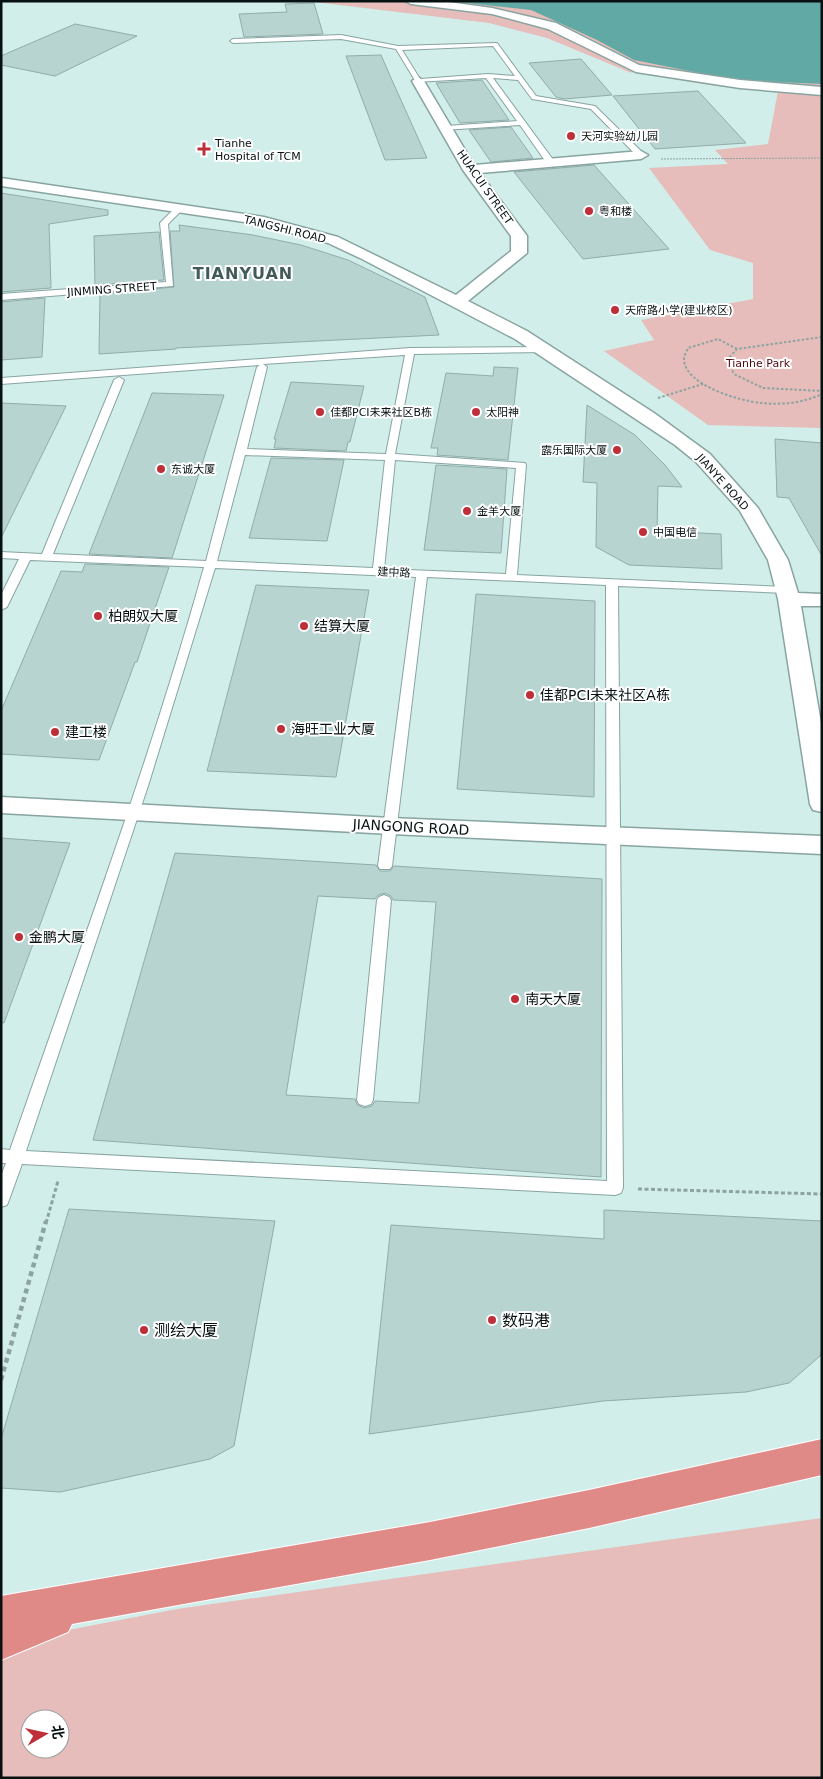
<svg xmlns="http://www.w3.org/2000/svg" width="823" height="1779" viewBox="0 0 823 1779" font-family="'DejaVu Sans','Noto Sans SC',sans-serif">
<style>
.green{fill:#e6bdba;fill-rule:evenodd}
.water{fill:#61a9a4}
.building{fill:#b8d4d1;stroke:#91acaa;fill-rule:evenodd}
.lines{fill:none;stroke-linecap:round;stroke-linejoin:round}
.lane-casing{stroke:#88a4a1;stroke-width:2}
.street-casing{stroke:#88a4a1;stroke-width:3}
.highway-casing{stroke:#fff;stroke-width:2}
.path-far3{stroke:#8da3a1;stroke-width:1;stroke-dasharray:2 1;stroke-linecap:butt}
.path-far2{stroke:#8da3a1;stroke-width:2;stroke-dasharray:2.5 2;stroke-linecap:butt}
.path-far1{stroke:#8da3a1;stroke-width:3;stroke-dasharray:4 2.5;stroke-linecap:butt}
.path{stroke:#8da3a1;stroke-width:4.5;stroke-dasharray:5 4;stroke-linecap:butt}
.lane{fill:#fff;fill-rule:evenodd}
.street{fill:#fff;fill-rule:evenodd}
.highway{fill:#df8a87;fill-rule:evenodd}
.poi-dot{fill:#bf2f3a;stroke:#fff;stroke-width:2}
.labels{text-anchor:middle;stroke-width:4;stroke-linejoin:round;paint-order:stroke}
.far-poi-label{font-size:11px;fill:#071111;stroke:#fff;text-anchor:start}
.far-street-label{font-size:11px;fill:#071111;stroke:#fff}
.far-park-label{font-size:11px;fill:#510911;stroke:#fff}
.poi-label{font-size:14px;fill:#071111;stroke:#fff;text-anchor:start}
.street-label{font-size:14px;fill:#071111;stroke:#fff}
.far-district-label{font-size:16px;font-weight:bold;letter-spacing:1px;fill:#425b59;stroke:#fff}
.near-poi-label{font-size:16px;fill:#071111;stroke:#fff;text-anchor:start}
</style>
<rect width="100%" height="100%" fill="#d1eeeb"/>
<!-- green -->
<g class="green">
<path d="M306,1H822V428L708,425L604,351L654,340L641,320L753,299V263L710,250L649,168L728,164L715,150L768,144L778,91L723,87L629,72L547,38L489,23Z"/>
<path d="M822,1518V1778H1V1643L177,1609ZM30,1719H60V1749H30Z"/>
</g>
<!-- water -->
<path class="water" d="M450,1H822V84L735,80L634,60L597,40L531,10Z"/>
<!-- building -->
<g class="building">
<path d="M314,3L323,34L244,37L239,14L287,12L285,4Z"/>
<path d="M75,24L137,36L55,76L1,65V56Z"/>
<path d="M381,55L391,78L427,158L385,160L346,56Z"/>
<path d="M581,59L612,95L564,99L556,97L529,63Z"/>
<path d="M482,80L509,120L460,123L436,83Z"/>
<path d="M698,91L746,143L655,149L613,96Z"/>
<path d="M511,127L533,158L491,162L469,130Z"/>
<path d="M594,165L669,249L583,259L514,172Z"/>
<path d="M1,193L108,210V215L49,224L51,288L1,292Z"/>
<path d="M179,225L253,235L301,245L348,260L425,297L439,335L176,348V349L99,354L100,294L174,287L170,231H180Z"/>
<path d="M159,232L164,280L95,285L94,236Z"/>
<path d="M45,298L42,357L1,360V302Z"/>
<path d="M494,367L518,368L508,460L437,455L438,448H431L446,373L493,376Z"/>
<path d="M291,382L364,386L350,442H348L346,451L274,448L276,439H274Z"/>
<path d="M152,393L224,395L172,558L89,554Z"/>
<path d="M1,403L66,406L1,538Z"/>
<path d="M587,405L635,435L665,465L682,487L658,486L657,531L721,534L722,569L629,565L596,547L597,483L583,482Z"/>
<path d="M775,439L822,443V556L789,498L777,497Z"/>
<path d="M271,458L344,460L327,541L249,538Z"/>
<path d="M436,465L507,469L501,553L424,550Z"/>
<path d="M85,564L169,567L137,662H135L99,760L1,754V711L61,571L82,572Z"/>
<path d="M256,585L369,590L336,777L207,771Z"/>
<path d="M476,594L595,601L594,797L457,789Z"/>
<path d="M1,838L70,843L4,1023L1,1022Z"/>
<path d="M175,853L376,865L380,871H390L394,866L602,879L601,1177L93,1140ZM385,893L391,896L393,900L436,902L419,1103L375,1101L372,1106L364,1108L357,1105L355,1099L286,1095L318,896L375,899L378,895Z"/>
<path d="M69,1209L275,1221L234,1446L210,1459L60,1492L1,1488V1439Z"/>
<path d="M604,1210L822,1221V1350L820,1356L789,1383L746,1392L603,1401L369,1434L391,1225L604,1239Z"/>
</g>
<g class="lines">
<defs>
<g id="lane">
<path d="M341,35L398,46L497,43L536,96L595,106L645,155L638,157L591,109L532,99L518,80L493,78L554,161V165H548L520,125L443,130V126H446L517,121L486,78L416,82L396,49L341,39L233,43L230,41L233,39ZM493,46L515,76L488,74L420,79L402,50Z"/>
<path d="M176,207L183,209L168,224L173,286L1,300V294L166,282L160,223Z"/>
<path d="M544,347L549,350L547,352L414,354L395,454L525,463L526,465L517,575L786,587L792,590L786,593L618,586L623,1188L621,1193L615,1195L22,1164L9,1200L7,1205L1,1207V1176L6,1163H1V1149L10,1150C77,957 149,764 204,567L30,560L7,607L1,610V595L19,559L1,558V552L42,554L114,380L119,377L124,380L53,554L206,561L257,367L260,365L1,384V378L410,348ZM405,355L386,454L247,449L267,367L263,364ZM245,455L385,460L373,568L217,561ZM395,460L516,468L506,574L384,569ZM215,568L416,577L378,866L380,869H390L392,866L427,577L606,585L607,1181L26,1151L148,786Z"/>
<path d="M384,895L389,897L391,900L373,1100L371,1104L365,1106L359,1104L357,1100L377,900L379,897Z"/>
</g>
<g id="street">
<path d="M405,1H441L492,8L556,23L639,65L740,80L822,87V95L740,88L636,72L548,29L492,14L411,4Z"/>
<path d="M418,77L424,81L474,165L641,151L648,155L641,159L480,173L527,236V253L468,301L527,331L654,413L710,454L758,508L788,560L798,593L822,594V606H801L822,729V812L813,810L810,804L778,599L768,560L740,511L696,462L675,445L515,339L362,259L328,243L258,224L1,186V178L264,217L338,237L456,295L511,251V236L463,170L412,81Z"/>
<path d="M1,797L391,818L822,836V854L391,834L1,813Z"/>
</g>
<path id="highway" d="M822,1439V1475L589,1528L430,1560L72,1624L68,1632L1,1660V1596L430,1522L589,1490Z"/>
</defs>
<!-- lane casing -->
<use href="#lane" class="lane-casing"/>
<!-- street casing -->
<use href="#street" class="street-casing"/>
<!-- highway casing -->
<use href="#highway" class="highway-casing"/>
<!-- path-far3 -->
<path class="path-far3" d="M661,159L822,158"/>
<!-- path-far2 -->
<g class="path-far2">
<path d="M822,337L737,349L727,360L734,374L763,388L822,391"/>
<path d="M737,349L718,339L688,348C687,351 684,355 684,359C684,385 740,401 761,403C782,405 803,403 822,394"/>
<path d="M658,398L703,384"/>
</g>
<!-- path-far1 -->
<g class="path-far1">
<path d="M638,1189L822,1194"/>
<path d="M46,1223L58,1181"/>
</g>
<!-- path -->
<path class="path" d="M1,1380L46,1221"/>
<!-- lane -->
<use href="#lane" class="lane"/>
<!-- street -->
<use href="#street" class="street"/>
<!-- highway -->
<use href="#highway" class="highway"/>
</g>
<!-- markers -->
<g class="poi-dot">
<circle cx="571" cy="136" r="5"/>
<path d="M201.5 141.5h5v5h5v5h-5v5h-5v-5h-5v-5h5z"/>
<circle cx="589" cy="211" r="5"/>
<circle cx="615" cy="310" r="5"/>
<circle cx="320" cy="412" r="5"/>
<circle cx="476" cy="412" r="5"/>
<circle cx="617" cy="450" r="5"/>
<circle cx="161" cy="469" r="5"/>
<circle cx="467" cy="511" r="5"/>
<circle cx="643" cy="532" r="5"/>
<circle cx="98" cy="616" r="5"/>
<circle cx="304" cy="626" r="5"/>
<circle cx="530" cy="695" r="5"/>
<circle cx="281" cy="729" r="5"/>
<circle cx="55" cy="732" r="5"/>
<circle cx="19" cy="937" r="5"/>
<circle cx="515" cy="999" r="5"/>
<circle cx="492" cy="1320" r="5"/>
<circle cx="144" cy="1330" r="5"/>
</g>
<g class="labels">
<!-- far-poi labels -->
<g class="far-poi-label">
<text x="581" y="140">天河实验幼儿园</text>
<text x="215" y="147">Tianhe<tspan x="215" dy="13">Hospital of TCM</tspan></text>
<text x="599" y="215">粤和楼</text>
<text x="625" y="314">天府路小学(建业校区)</text>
<text x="330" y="416">佳都PCI未来社区B栋</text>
<text x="486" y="416">太阳神</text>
<text x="607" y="454" text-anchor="end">露乐国际大厦</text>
<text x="171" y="473">东诚大厦</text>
<text x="477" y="515">金羊大厦</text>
<text x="653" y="536">中国电信</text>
</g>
<!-- far-street labels -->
<g class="far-street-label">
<text transform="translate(485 187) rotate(55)" y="4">HUACUI STREET</text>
<text transform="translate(285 229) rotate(14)" y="4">TANGSHI ROAD</text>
<text transform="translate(112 289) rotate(-4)" y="4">JINMING STREET</text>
<text transform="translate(723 482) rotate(48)" y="4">JIANYE ROAD</text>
<text transform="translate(394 572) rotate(3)" y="4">建中路</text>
</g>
<!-- far-park labels -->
<g class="far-park-label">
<text x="758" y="367">Tianhe Park</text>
</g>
<!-- poi labels -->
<g class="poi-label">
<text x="108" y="621">柏朗奴大厦</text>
<text x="314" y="631">结算大厦</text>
<text x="540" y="700">佳都PCI未来社区A栋</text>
<text x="291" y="734">海旺工业大厦</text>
<text x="65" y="737">建工楼</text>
<text x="29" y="942">金鹏大厦</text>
<text x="525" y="1004">南天大厦</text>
</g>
<!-- street labels -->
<g class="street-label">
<text transform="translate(411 827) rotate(3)" y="5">JIANGONG ROAD</text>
</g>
<!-- far-district labels -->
<g class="far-district-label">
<text x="243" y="279">TIANYUAN</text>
</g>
<!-- near-poi labels -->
<g class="near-poi-label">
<text x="502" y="1326">数码港</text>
<text x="154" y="1336">测绘大厦</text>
</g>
</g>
<!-- border -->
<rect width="823" height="1779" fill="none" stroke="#071111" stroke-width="5"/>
<!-- north arrow -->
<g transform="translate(45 1734) rotate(81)"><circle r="24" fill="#ffffff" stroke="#9ca0a0"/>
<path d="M0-4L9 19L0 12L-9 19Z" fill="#bf2f3a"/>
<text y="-8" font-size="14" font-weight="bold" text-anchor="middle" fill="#071111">北</text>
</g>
</svg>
